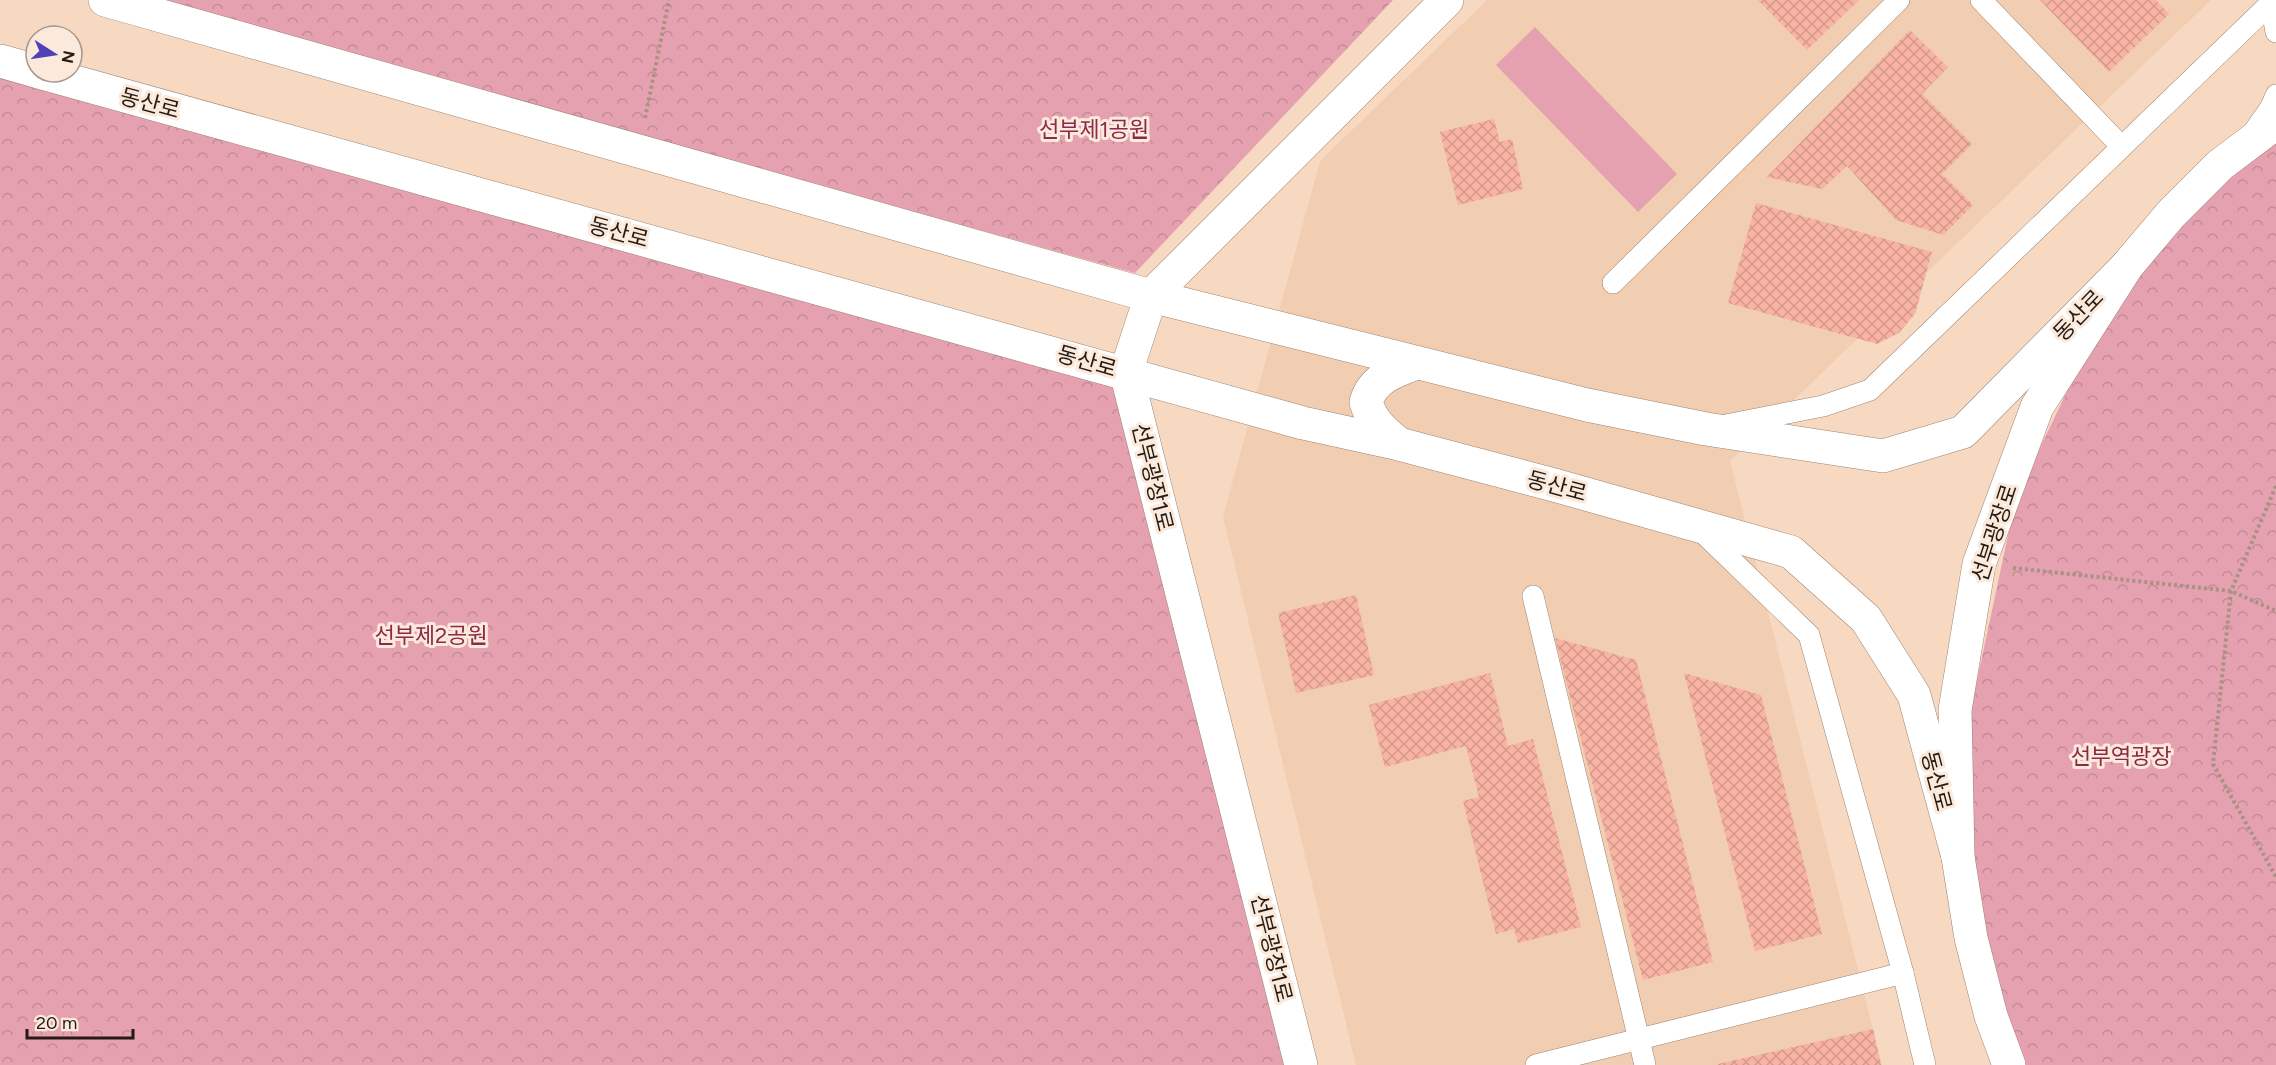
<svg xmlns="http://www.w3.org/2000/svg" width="2276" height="1065" viewBox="0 0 2276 1065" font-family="Figtree,'Noto Sans KR',sans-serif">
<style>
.built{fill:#f1cdb2}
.grass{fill:#e5a1b0}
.forest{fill:url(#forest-crowns)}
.building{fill:url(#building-cross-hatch)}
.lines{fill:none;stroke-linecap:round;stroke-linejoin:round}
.lane-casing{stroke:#9f846f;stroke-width:22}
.secondary-casing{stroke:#9f846f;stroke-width:34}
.path{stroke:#a99281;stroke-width:4;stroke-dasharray:3 3;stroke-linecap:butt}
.lane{stroke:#fff;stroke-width:21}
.secondary{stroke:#fff;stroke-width:33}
.labels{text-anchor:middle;stroke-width:6;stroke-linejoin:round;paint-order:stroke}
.street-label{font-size:22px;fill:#261b13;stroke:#fbe9db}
.park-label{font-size:22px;fill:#8c2849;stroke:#fbe9db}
</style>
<defs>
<pattern id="forest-crowns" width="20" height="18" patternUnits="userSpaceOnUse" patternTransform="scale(1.5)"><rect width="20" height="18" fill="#e5a1b0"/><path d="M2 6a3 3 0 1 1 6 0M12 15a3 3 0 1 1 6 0" fill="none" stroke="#c48a96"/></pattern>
<pattern id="building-cross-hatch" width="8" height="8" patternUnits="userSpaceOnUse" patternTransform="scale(1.5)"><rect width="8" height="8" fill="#f9b3a4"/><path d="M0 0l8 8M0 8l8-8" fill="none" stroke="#d5998c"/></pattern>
</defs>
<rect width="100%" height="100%" fill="#f7d9c2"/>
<!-- built -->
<path class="built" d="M1487,0H2211L1730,461L1882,1065H1356L1223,517L1320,161Z"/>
<!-- grass -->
<path class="grass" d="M1535,27L1677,174L1638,212L1496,65Z"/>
<!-- forest -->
<g class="forest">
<path d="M149,0H1393L1135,273Z"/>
<path d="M0,69L1116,376L1295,1065H0Z"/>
<path d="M2276,132V1065H2017L1989,999L1963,746L2016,498L2127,266Z"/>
</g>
<!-- building -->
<g class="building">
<path d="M1758,0H1859L1807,50Z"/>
<path d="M2040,0H2156L2169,14L2109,72Z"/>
<path d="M1910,30L1948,67L1922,94L1972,144L1942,174L1973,205L1943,235L1896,220L1847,166L1822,189L1767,177Z"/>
<path d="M1494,119L1500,142L1512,139L1523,189L1458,205L1440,132Z"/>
<path d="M1756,203L1932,252L1915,314L1899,333L1877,344L1728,303Z"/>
<path d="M1356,595L1374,675L1296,693L1278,613Z"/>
<path d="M1555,638L1636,660L1713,962L1643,980Z"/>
<path d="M1490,673L1508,746L1533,739L1581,927L1518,943L1514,929L1496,934L1463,801L1479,797L1466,746L1385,767L1369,705Z"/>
<path d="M1684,673L1761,695L1822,934L1755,951Z"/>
<path d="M1873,1029L1881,1065H1718V1064Z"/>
</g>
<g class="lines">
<defs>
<g id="lane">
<path d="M1981,0L2122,147"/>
<path d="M2276,3H2271L2276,32"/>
<path d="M2255,130L2271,107L2276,95"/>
<path d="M1613,283L1899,0"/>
<path d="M1726,425L1823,406L1870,390L2274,0"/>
<path d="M1700,530L1809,635L1903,973L1925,1065"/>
<path d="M1533,596L1645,1065"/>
<path d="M1536,1065L1903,973"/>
</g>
<g id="secondary">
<path d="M105,0L1151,296L1587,405L1706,429L1883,456L1963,432L2127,266"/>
<path d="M0,61L36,71"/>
<path d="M39,72L1303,423L1399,444L1554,485L1791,552L1866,619L1914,695L1958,857"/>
<path d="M1399,444C1384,432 1371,421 1366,402C1373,378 1395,371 1417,363"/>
<path d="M1301,1065L1126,372L1151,296L1447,0"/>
<path d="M2009,1065L1991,1016L1971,938L1958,857L1955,710L1979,564L2037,407L2127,266L2171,214L2220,165L2276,123"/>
</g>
</defs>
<!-- lane casing -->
<use href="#lane" class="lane-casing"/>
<!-- secondary casing -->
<use href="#secondary" class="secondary-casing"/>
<!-- path -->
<g class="path">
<path d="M645,118L669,0"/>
<path d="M2276,486L2231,591L2213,764L2276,877"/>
<path d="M2013,568L2231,591L2276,611"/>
</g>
<!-- lane -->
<use href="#lane" class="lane"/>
<!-- secondary -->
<use href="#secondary" class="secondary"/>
</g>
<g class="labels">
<!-- street labels -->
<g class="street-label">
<text transform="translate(150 103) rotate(15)" y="8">동산로</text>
<text transform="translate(619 232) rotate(15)" y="8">동산로</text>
<text transform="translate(2078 315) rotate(-46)" y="8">동산로</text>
<text transform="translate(1087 361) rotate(16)" y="8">동산로</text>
<text transform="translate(1153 477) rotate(76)" y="8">선부광장1로</text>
<text transform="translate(1557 486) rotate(15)" y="8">동산로</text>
<text transform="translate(1994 533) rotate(-72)" y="8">선부광장로</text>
<text transform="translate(1937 781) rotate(75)" y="8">동산로</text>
<text transform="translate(1272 948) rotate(76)" y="8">선부광장1로</text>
</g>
<!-- park labels -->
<g class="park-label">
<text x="1094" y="137">선부제1공원</text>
<text x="431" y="643">선부제2공원</text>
<text x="2121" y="764">선부역광장</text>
</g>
</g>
<!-- north arrow -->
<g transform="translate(54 54) rotate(102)"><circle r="28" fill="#fbe9db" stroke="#a6978b" stroke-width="1.5"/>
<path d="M0-4.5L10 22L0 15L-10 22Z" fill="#5041b8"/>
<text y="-9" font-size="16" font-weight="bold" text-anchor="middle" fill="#261b13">N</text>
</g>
<!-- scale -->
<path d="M27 1029v9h106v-9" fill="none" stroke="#261b13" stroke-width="3"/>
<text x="36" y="1029" font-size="18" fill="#261b13" stroke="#fbe9db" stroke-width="4.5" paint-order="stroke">20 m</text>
</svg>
